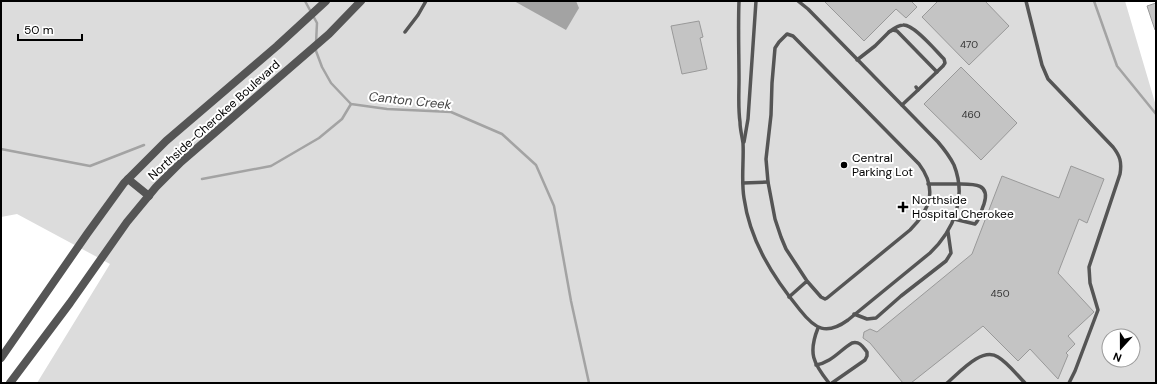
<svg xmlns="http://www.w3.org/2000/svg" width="1157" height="384" viewBox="0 0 1157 384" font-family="'DM Sans',sans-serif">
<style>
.green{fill:#dcdcdc;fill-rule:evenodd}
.water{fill:#a3a3a3}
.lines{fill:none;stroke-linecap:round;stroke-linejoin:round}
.stream{stroke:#a3a3a3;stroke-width:2.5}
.building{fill:#c4c4c4;stroke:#999}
.service{stroke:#555;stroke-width:3.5}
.tertiary{stroke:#555;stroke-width:8}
.poi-dot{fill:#000;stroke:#fff;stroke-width:1.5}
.labels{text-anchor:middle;stroke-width:4;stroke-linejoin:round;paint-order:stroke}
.number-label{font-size:10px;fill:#313131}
.street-label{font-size:12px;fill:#000;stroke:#fff}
.poi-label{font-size:12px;fill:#000;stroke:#fff;text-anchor:start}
.water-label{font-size:13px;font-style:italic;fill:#444;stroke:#fff}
</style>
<rect width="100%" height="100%" fill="#fff"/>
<!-- green -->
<path class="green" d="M1,1H1125L1156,106V383H37L110,264L17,214L1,217ZM1109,336H1133V360H1109Z"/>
<!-- water -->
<path class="water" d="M514,1H576L579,8L566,30Z"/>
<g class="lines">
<!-- stream -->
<g class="stream">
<path d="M305,1L317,23L316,43"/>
<path d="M1094,1L1117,66L1156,114"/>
<path d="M316,48V51L322,67L331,83L351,104L387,109L451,112L502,134L536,165L554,206L571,301L589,383"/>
<path d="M1,149L90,166L144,145"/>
<path d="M202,179L271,166L319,138L342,119L351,104"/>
</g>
</g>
<!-- building -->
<g class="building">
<path d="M824,1H911L917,7L906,18L896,9L864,41Z"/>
<path d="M938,1H985L1009,26L969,65L922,17Z"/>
<path d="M1156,3V29L1155,30L1147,6Z"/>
<path d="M699,21L703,37L700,38L707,69L682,74L671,26Z"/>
<path d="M961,67L1017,123L981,160L924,104Z"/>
<path d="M1071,166L1104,179L1087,223L1079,219L1058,273L1094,312L1068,336L1075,344L1066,353L1068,355L1058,379L1030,349L1018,361L983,326L911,383H903L870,343L863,338L864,332L870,329L877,332L972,254L1002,176L1059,198Z"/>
</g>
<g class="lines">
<!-- service -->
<g class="service">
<path d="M739,1C738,27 739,54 739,80C739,94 738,108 740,122C740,129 742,136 743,143C744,161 741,180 744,198C750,241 773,277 800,310C815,329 826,336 848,320L930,253C954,230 967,198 954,165C950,157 944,149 938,142L808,9L798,1"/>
<path d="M1026,1L1042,65L1048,79L1113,147C1120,156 1122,162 1120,174L1089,267L1090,283L1098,310L1075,371L1069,383"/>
<path d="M405,32L418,15L426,1"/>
<path d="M889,32C893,29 898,25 903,25C914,24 936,51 944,59L945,63L943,66L918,90"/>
<path d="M857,60L875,46L889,32L893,30L897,31L937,72"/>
<path d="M902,105L918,90L916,87"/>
<path d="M744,142L748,119L756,1"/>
<path d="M743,183L768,182"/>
<path d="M928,184C937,184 947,184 956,184C972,184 991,182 984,204C981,211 980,219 975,224L954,219"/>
<path d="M789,297L807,281L786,249L781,237L775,219L768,182L766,159L771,115L772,83L775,48L779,42L787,34L793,36L919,164C938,189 930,210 910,230L827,298L825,299L821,297L807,281"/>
<path d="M854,314L867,319L876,318L901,296L946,261L951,253L948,232"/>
<path d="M818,328C808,353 813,363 829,383"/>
<path d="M816,365C831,363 840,350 852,343C860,341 863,347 867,352V356L865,360L832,383"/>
<path d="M947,383C959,373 982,346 998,357C1008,363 1017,375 1025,383"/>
</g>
<!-- tertiary -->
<g class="tertiary">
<path d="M128,179L149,196"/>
<path d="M1,358L87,234L124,183L166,141L277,46L326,1"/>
<path d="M10,383L70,303L127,222L156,187L181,162L329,34L361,1"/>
</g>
</g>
<!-- markers -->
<g class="poi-dot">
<circle cx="844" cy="165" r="4"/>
<path d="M901 201h4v4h4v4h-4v4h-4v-4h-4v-4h4z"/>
</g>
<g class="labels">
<!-- number labels -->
<g class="number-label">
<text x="969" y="48">470</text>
<text x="971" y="118">460</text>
<text x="1000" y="297">450</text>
</g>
<!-- street labels -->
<g class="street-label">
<text transform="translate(214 120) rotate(-42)" y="4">Northside-Cherokee Boulevard</text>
</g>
<!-- poi labels -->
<g class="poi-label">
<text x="852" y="162">Central<tspan x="852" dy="14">Parking Lot</tspan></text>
<text x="912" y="204">Northside<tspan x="912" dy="14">Hospital Cherokee</tspan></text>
</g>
<!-- water labels -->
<g class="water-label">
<text transform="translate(410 100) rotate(6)" y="5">Canton Creek</text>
</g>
</g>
<!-- border -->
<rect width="1157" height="384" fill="none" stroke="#000000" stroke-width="4"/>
<!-- north arrow -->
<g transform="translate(1121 348) rotate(201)"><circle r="19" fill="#ffffff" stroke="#999999"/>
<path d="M0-3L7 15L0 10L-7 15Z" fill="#000000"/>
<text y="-6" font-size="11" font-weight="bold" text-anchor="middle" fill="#000000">N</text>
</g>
<!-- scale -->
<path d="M18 34v6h64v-6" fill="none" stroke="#000000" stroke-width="2"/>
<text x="24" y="34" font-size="12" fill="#000000" stroke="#ffffff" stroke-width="3" paint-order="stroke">50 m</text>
</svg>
